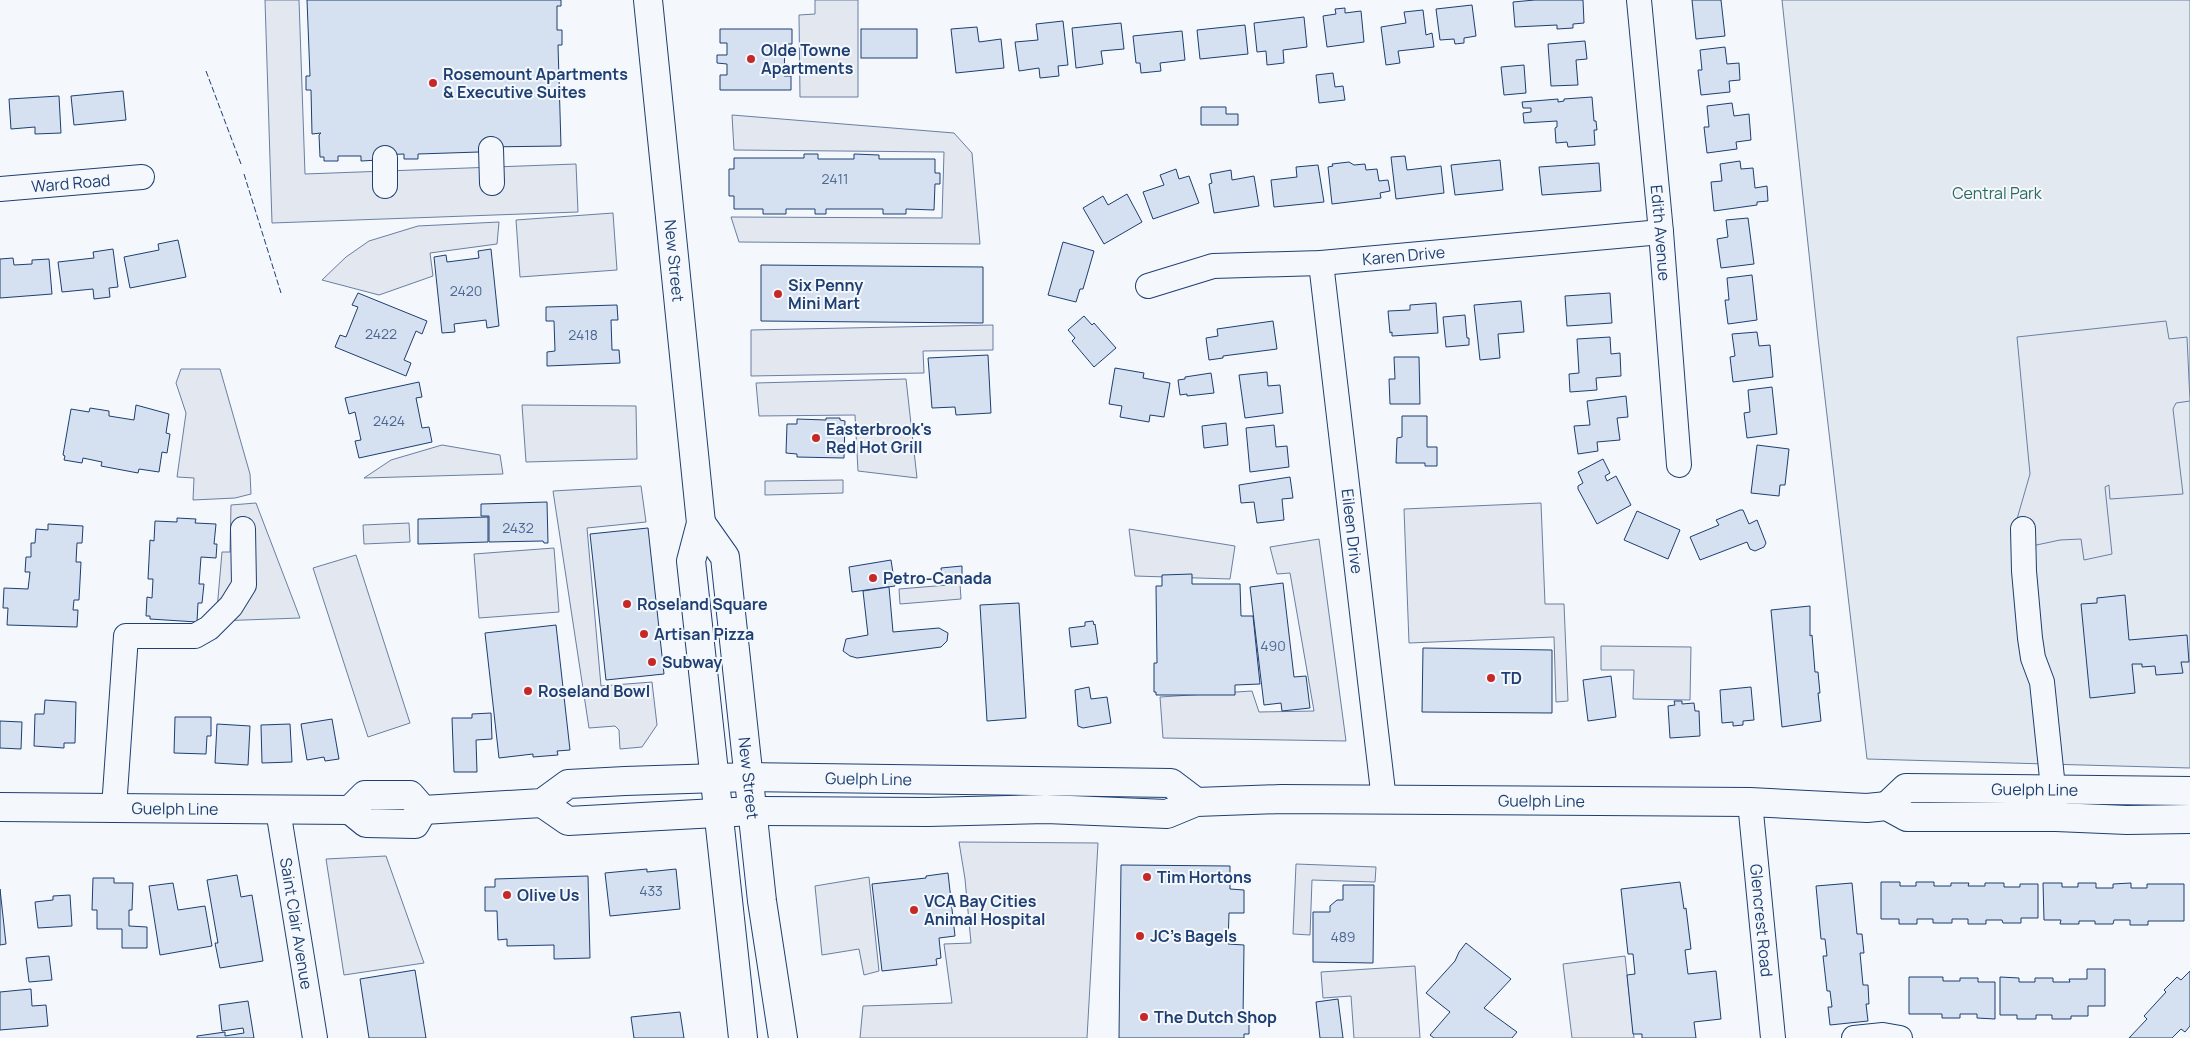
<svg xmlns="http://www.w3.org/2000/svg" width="2190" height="1038" viewBox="0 0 2190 1038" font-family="Manrope,sans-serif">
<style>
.green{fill:#e3e9f0;stroke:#687fa3}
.parking{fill:#e3e8f0;stroke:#687fa3}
.building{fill:#d5e0f0;stroke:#1d3f73}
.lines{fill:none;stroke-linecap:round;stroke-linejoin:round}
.minor-casing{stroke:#1d3f73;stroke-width:26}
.major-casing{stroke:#1d3f73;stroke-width:30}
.minor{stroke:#f4f7fb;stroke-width:24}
.major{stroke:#f4f7fb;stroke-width:28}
.fence{stroke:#1d3f73;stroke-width:1;stroke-dasharray:6 2.5;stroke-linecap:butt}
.poi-dot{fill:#c62828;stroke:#f4f7fb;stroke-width:2}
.labels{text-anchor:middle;stroke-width:4;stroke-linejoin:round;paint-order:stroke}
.number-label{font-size:14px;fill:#4b6792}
.poi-label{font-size:16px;font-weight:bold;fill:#1d3f73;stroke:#f4f7fb;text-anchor:start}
.street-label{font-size:16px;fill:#1d3f73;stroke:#f4f7fb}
.park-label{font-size:16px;fill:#2c6c60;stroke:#f4f7fb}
</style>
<rect width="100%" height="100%" fill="#f4f7fb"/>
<!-- green -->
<path class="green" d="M1782,0H2190V768L1867,759L1818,338Z"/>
<!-- parking -->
<g class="parking">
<path d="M265,0H299L305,174L576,164L578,212L272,223Z"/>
<path d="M815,0H858V97H800L799,15L815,14Z"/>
<path d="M732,115L954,133L972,153L980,244L739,242L731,217L942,218L944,152L734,150Z"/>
<path d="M613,213L617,270L520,277L516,220Z"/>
<path d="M499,222L497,244L430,253L433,276L379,295L322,280L346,257L369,241L418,226Z"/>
<path d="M2166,321L2169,339L2187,337L2190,401L2176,403L2173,409L2183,494L2110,499L2109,485L2105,487L2112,554L2084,560L2081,539L2060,540L2013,550L2017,519L2030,474L2017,337Z"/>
<path d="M993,325V350L923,351L924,373L751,376V330Z"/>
<path d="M181,369H220L250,474L251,494L235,498L193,500L194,478L177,477L186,413L176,383Z"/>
<path d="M906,379L917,478L858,471L855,415L759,416L756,383Z"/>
<path d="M522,405L636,406L637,459L526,462Z"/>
<path d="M442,445L500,455L503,474L364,478L391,460Z"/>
<path d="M843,480V493L765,495V481Z"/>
<path d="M641,486L646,522L587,528L601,686L652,682L657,725L642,747L620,749L619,730L615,726L589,728L553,491Z"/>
<path d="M256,503L300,618L216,621L222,552H230L231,505Z"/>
<path d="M1541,503L1545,604H1564L1568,701L1556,702L1554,637L1409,643L1404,509Z"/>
<path d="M409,523L410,542L364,544L363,525Z"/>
<path d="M1129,529L1235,546L1230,579L1135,576Z"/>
<path d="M1319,539L1346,741L1163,738L1160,697L1252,691L1259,712L1314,711L1290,573L1277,574L1270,547Z"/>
<path d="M554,548L559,612L479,618L474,554Z"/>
<path d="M356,555L410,723L368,737L313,568Z"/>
<path d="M960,584L961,599L900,604L899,589Z"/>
<path d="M1601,646L1691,647L1690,700L1633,699L1634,670H1601Z"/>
<path d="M959,842L1098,843L1087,1038H860L863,1006L952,1003L944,944L971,943L965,879Z"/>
<path d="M386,856L424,963L344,975L326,859Z"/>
<path d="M1296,864L1376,867L1375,882L1312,880L1310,935L1293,934Z"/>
<path d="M869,877L879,971L864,975L859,949L822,955L815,886Z"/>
<path d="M1625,956L1634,1038H1572L1563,964Z"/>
<path d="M1415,966L1420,1038H1354L1351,996L1323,998L1321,972Z"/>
</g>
<!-- building -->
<g class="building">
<path d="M307,0H561V6H557V30H562V45H558L561,146L483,147V150H479V152L418,154V159H404V154L379,155V160L361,161V156H338V161H324V157H320L319,135L321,133L312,134L311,90H306V76H310Z"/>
<path d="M1535,0H1583L1584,23L1573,24V28L1557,29V25L1515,27L1513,2Z"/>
<path d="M1692,0H1721L1725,36L1696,39Z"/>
<path d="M1472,5L1476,36L1464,38V43L1455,44L1454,39L1440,40L1436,9Z"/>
<path d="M1345,8V13L1361,11L1364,42L1327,47L1323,16L1336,14L1335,9Z"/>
<path d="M1423,10L1426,35L1432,33L1434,47L1398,51L1400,63L1386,65L1381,27L1406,23L1404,12Z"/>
<path d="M1304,17L1307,47L1283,50L1284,63L1267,65L1266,51L1257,52L1254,23Z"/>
<path d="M1063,21L1068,65L1058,66L1059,76L1040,78L1039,68L1019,71L1015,42L1038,40L1036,24Z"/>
<path d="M1121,23L1124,49L1101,51L1103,64L1076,68L1072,28Z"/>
<path d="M1245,25L1248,54L1200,59L1197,30Z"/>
<path d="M977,27L979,42L1001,39L1004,68L956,73L951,29Z"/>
<path d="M720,29H792V44H785L784,76H791V90H720V75H727V64L717,63V55H727V43H720Z"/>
<rect x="861" y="29" width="56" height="29"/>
<path d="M1182,31L1185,60L1160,63L1161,71L1141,73L1140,63H1136L1133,36Z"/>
<path d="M1585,41L1587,59L1576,60L1578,85L1551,86L1548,44Z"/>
<path d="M1725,47L1727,64L1739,63L1740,80L1729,81L1730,92L1701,95L1698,70H1702L1700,50Z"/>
<path d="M1524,65L1526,93L1504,95L1501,67Z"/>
<path d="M1333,73L1335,87L1343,86L1345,100L1319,103L1316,75Z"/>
<path d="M123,91L126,120L74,125L71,96Z"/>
<path d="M59,96L61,133L35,134V127L11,129L9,99Z"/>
<path d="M1592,97L1594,121H1596L1597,130H1594L1595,145L1568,147L1567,142L1556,143L1555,128L1557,127V121L1524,123L1523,113L1531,112V108H1523L1522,102L1558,99V102L1564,101V99Z"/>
<path d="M1732,103L1734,116L1749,114L1751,140L1736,142L1737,149L1707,153L1704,127H1709L1707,106Z"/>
<path d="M1201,107H1226V114H1238V125H1201Z"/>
<path d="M804,154H818V159H854V154L879,155V159H935V173H940V184H935L934,210L906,209V214H883V209H826V214H815V209H786V214H763V209H734V196H729V169H734V158H804Z"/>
<path d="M1405,156L1407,170L1441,166L1444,193L1396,199L1391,157Z"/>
<path d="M1500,160L1503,190L1455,195L1451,165Z"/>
<path d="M1740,161L1741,169L1753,168L1755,188L1767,186L1768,201L1757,202V205L1714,211L1711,182L1722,181L1720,164Z"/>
<path d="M1349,162L1354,165L1365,164L1366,170L1377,169L1379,181L1388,180L1390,191L1380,193L1381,198L1332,204L1328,167L1333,166L1332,164Z"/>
<path d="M1599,163L1601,191L1542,195L1539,167Z"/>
<path d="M1318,165L1324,202L1274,207L1271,180L1297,177L1296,167Z"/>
<path d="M1176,169L1179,179L1189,176L1199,203L1153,219L1143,192L1164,185L1160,175Z"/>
<path d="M1231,170L1232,180L1254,176L1259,206L1214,213L1209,184L1212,183L1210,174Z"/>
<path d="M1127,194L1142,222L1104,244L1083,208L1103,196L1108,205Z"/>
<path d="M1748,218L1754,264L1721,268L1717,239L1728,237L1726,220Z"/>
<path d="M178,240L186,277L130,288L124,257L159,250L158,244Z"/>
<path d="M1063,242L1094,251L1083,289H1080L1076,302L1048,295Z"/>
<path d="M113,249L118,287L109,288L110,297L94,299L93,289L62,292L58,262L94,258L93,252Z"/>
<path d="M491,249L499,326L487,328L486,320L454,324L455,332L442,333L434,257L446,255L447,262L479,258L478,251Z"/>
<path d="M13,258L14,265L32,264V260L49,259L52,294L0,298V259Z"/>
<path d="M761,265L983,267V323L761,321Z"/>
<path d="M1752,275L1757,320L1728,324L1725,300H1729L1727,278Z"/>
<path d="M358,293L427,321L422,334L416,331L404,360L411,363L406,376L335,347L340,335L346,337L358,307L352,305Z"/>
<path d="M1610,293L1612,323L1567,326L1565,296Z"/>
<path d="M1521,301L1524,332L1498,334L1500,358L1480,360L1474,305Z"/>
<path d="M1436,303L1438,333L1392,336V332L1390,333L1388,311L1410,310V305Z"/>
<path d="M617,305L618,320H611L612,350H619L620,363L547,366V352L555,351L554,321H546V307Z"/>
<path d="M1465,315L1467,338H1469V345L1446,347L1443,317Z"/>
<path d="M1084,316L1092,325L1094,323L1116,348L1094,367L1072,341L1075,338L1068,330Z"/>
<path d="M1273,321L1277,349L1223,356V358L1209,360L1206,338L1218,336L1217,329Z"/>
<path d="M1757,332L1759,346L1770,345L1773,377L1733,382L1730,357L1735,356L1732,334Z"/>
<path d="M1610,337L1611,354L1620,353L1621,376L1596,378L1597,390L1570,392L1569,374L1579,373L1577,339Z"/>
<path d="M988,355L991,413L956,415L955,407L932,408L928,358Z"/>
<path d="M1394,357H1419L1420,404H1390L1389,379H1395Z"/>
<path d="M1115,368L1144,373L1143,378L1170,383L1164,417L1150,415L1149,422L1120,417L1122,406L1109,404Z"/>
<path d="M1267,372L1268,386L1280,385L1283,413L1245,418L1239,375Z"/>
<path d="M1211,373L1214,393L1187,396V394L1180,395L1178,380L1185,379V377Z"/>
<path d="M419,382L422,397L416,398L422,428L429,427L432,442L359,458L355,441L361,440L355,412L349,414L345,398Z"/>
<path d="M1772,387L1777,434L1747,438L1744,413L1750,412L1748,390Z"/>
<path d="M1626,396L1628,417L1617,418L1620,440L1597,442L1598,451L1578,454L1574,426L1590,425L1587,401Z"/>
<path d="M136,405L169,414L166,433L170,434L167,453L162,452L159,472L139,469L138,473L101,466L102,462L83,458L82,463L64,460L65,456L63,455L71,409L89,412L90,408L109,411V416L134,420Z"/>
<path d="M1402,416H1427V447H1437V466H1425V463H1396L1397,438L1402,437Z"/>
<path d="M826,418H840V420L845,421L844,458L797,457V454L786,453L787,424H797V419L826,420Z"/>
<path d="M1226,423L1228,445L1204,448L1202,426Z"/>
<path d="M1274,425L1276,447L1287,446L1289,467L1250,472L1246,428Z"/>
<path d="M1757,445L1789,449L1785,485H1780L1779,496L1751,493Z"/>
<path d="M1603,459L1610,473L1605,476L1607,481L1616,476L1631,505L1597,524L1578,489V486L1583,483L1578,472Z"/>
<path d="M1290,477L1293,498L1282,499L1284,520L1257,523L1254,502L1241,503L1239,485Z"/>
<path d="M547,502L548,543H544L543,541L489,542V516H481V504Z"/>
<path d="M1740,510H1743L1749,524L1757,520L1766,543L1764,547L1755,551L1750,549L1747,542L1700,560L1690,537L1719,525L1716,520Z"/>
<path d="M1637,511L1680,530L1668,559L1624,540Z"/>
<path d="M488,517V542L418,544V519Z"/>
<path d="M177,518L196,519L195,523L216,524L214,544H217L216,558L201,557L199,584H204L202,603H198L197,622L150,619V616H146L147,597L152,598L153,579H148L150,540L154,541L155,521L177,522Z"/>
<path d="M48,524L83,526L82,543H77L76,562H81L79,600H74L73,610H78L77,627L7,625L8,608H3L4,588L28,589L30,572H25L26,557H31V543H35L36,529L48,530Z"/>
<path d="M648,528L664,674L606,680L590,534Z"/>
<path d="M891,560L895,586L852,592L849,567Z"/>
<path d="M962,566V575L942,577L941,568Z"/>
<path d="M1192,574V584H1240L1241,616H1253L1260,684L1235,685V695H1156V692H1154V663H1157L1156,586H1162V575Z"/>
<path d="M1283,583L1294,677L1306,676L1310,708L1282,711L1281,703L1264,705L1250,587Z"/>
<path d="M889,587L893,632L939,628L948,633L947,641L941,647L857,658L850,656L843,651L846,639L868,635L863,591Z"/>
<path d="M2125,595L2129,640L2187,635L2189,662H2181L2183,673L2156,675L2155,666L2142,667V664H2132L2135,693L2090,698L2081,604L2097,603V598Z"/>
<path d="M1019,603L1026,718L987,721L980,605Z"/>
<path d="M1810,606V636L1812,635L1815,672H1818L1820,693H1818L1821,721L1782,727L1771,610Z"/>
<path d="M1093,621L1094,625L1095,624L1098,644L1071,647L1069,628L1085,626V622Z"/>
<path d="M556,625L570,750L557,751L558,755L533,757V754L499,758L485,633Z"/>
<path d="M1423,648L1552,650V713L1422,712Z"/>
<path d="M1611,676L1616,717L1588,721L1583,680Z"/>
<path d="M1089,687L1091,699L1107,697L1111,723L1083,728L1078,726L1075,690Z"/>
<path d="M1751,687L1754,720L1743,721V725L1733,726V722L1722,723L1720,690Z"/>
<path d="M45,700L76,702L75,743H64V748L34,746L35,714H44Z"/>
<path d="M1674,701H1682V704L1694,703L1695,711H1699L1700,736L1670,738L1668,706L1675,705Z"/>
<path d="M491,713L492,739L476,740L477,772H454L452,718H472V714Z"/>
<path d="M175,717H211V736H207L206,754L174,753Z"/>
<path d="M332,719L339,759L325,761L324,757L307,760L301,724Z"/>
<path d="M0,721L22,722L21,749L0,748Z"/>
<path d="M217,724L250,726L248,765L215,763Z"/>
<path d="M290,724L292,762L262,763L261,725Z"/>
<path d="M1121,865L1230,866V889L1244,890V913H1229L1228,944L1244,945L1243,1018H1249V1034H1244V1038H1119Z"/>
<path d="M647,869V872L676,869L680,909L610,916L605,873Z"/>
<path d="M948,873L955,936L939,938L941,958L936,959L937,965L882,971L872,884L926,878V876Z"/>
<path d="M237,875L241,897L252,895L263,961L220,968L215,943H218L207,880Z"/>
<path d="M588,876L590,958L554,959V945L507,946V939L498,940L497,911H485V887H495V879Z"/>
<path d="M93,878H114V883H133L132,910H129V926L147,927V948H122V929H97V910H92Z"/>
<path d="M1680,882L1684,909L1686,908L1691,949L1685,950L1688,974L1716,971L1721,1019L1694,1022L1696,1038H1642V1034H1633L1627,975L1635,974L1633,954H1628L1621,889Z"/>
<path d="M1881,882H1900V886H1916V882H1934V886H1951V883H1969L1968,886H1985V883H2004V887H2020V884H2038V918H2021V923H2003L2002,920H1986V924H1968V919H1952V923H1933V919H1917V924H1899V919H1881Z"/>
<path d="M173,883L178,910L205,906L212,946L160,955L149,886Z"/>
<path d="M1852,883L1857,934H1862L1864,953H1860L1863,985H1868L1869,1004H1866L1868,1021L1830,1025L1828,1007H1832L1830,991H1827L1823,956H1827L1825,939H1821L1816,886Z"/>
<path d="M2043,883H2062V887H2078V883H2096V888H2113V884L2131,883V888H2147V884H2184V921H2148V925H2130V920H2114L2113,924H2095V921H2079V924H2060L2061,920H2044Z"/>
<path d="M1343,885H1374L1373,963L1313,962V912H1330V906L1337,900H1343Z"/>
<path d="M0,889L6,944L0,945Z"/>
<path d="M70,895L72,926L38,928L35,902L53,900V896Z"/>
<path d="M1466,943L1511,979L1484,1008L1517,1032L1512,1038H1434L1430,1035L1450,1012L1426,993L1455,961L1459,952Z"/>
<path d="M49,956L52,980L29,982L26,958Z"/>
<path d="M2087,969H2105V1006H2088V1016H2071V1019H2052V1015H2036V1019H2017V1015H2000V977L2019,978V982H2035V978H2053V982H2070L2069,979H2087Z"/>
<path d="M415,970L426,1038H369L360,979Z"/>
<path d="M2190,971V1026L2185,1032L2181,1029L2172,1038H2129L2147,1019L2144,1016L2166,992L2164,990L2177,977L2181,980Z"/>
<path d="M1909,977H1943V981H1960V978H1978V982H1995V1019L1977,1018V1014H1960V1018H1942V1014H1909Z"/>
<path d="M31,989L32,1006L46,1005L48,1026L0,1030V992Z"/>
<path d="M1338,999L1343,1038H1320L1316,1002Z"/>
<path d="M248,1001L254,1038H197V1036L225,1032V1036L244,1033L243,1028L222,1031L219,1005Z"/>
<path d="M680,1012L684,1038H634L631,1017Z"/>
</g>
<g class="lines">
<defs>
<g id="minor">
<path id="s1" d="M1639,0L1661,232L1679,465"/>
<path d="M491,149L492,183"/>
<path d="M385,158V186"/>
<path id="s2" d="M0,189L142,177"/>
<path id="s3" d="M1321,263L1384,800"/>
<path id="s4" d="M1148,286L1213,266L1321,263L1661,232"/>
<path d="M2023,529L2024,571L2030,638L2033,658L2042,682L2055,807"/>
<path id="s5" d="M1750,802L1773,1038"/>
<path d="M114,808L126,636H195L209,628L231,606L244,585L243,529"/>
<path id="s6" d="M278,810L315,1038"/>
<path d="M1854,1038L1883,1035L1900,1038"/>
</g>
<g id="major">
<path id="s7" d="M648,0L701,523L691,561L743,1038"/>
<path id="s8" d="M701,523L725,557L762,901L783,1038"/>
<path id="s9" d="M542,803L568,821L753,811L928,812L1046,809L1167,814L1196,802L1281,799L1750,802L1867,808L1887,806L1907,817H2056L2127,820L2190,819"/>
<path id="s10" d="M1887,806L1906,788L2190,791"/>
<path id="s11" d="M0,807L350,810L366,823L415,824L423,810"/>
<path d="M350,810L365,795H410L423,810"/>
<path id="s12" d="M423,810L542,803L568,784L625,781L750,777L1171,783L1196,802"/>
</g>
</defs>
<!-- minor casing -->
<use href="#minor" class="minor-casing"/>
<!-- major casing -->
<use href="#major" class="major-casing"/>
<!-- minor -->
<use href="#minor" class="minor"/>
<!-- major -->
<use href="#major" class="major"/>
<!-- fence -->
<g class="fence">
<path d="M206,71L241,164"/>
<path d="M244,174L281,293"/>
</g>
</g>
<!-- markers -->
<g class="poi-dot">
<circle cx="751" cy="59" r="5"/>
<circle cx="433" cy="83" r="5"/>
<circle cx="778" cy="294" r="5"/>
<circle cx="816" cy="438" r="5"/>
<circle cx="873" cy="578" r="5"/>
<circle cx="627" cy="604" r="5"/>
<circle cx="644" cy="634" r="5"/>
<circle cx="652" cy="662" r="5"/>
<circle cx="1491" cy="678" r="5"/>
<circle cx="528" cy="691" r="5"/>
<circle cx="1147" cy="877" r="5"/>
<circle cx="507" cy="895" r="5"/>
<circle cx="914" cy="910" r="5"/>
<circle cx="1140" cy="936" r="5"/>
<circle cx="1144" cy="1017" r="5"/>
</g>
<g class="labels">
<!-- number labels -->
<g class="number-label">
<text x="835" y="184">2411</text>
<text x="466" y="296">2420</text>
<text x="381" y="339">2422</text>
<text x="583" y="340">2418</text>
<text x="389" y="426">2424</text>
<text x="518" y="533">2432</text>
<text x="1273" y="651">490</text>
<text x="651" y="896">433</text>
<text x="1343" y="942">489</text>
</g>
<!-- poi labels -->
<g class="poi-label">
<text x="761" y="56">Olde Towne<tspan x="761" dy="18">Apartments</tspan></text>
<text x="443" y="80">Rosemount Apartments<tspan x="443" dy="18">&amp; Executive Suites</tspan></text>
<text x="788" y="291">Six Penny<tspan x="788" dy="18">Mini Mart</tspan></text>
<text x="826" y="435">Easterbrook's<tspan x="826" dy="18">Red Hot Grill</tspan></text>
<text x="883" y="584">Petro-Canada</text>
<text x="637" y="610">Roseland Square</text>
<text x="654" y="640">Artisan Pizza</text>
<text x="662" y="668">Subway</text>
<text x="1501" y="684">TD</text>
<text x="538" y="697">Roseland Bowl</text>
<text x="1157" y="883">Tim Hortons</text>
<text x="517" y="901">Olive Us</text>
<text x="924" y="907">VCA Bay Cities<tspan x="924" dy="18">Animal Hospital</tspan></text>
<text x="1150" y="942">JC's Bagels</text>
<text x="1154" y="1023">The Dutch Shop</text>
</g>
<!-- street labels -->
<g class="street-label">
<text dy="6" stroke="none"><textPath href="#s2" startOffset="71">Ward Road</textPath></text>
<text dy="6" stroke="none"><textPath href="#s1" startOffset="234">Edith Avenue</textPath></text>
<text dy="6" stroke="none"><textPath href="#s4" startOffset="259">Karen Drive</textPath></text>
<text dy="6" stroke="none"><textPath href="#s7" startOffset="262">New Street</textPath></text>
<text dy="6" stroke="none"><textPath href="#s3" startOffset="270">Eileen Drive</textPath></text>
<text dy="6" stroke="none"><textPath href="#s8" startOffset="264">New Street</textPath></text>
<text dy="6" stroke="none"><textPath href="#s12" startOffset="452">Guelph Line</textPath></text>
<text dy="6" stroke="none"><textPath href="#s10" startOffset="155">Guelph Line</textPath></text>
<text dy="6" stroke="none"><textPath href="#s9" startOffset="1008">Guelph Line</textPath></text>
<text dy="6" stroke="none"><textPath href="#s11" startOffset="175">Guelph Line</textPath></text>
<text dy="6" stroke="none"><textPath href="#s5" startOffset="119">Glencrest Road</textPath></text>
<text dy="6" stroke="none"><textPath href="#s6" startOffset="115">Saint Clair Avenue</textPath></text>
</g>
<!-- park labels -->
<g class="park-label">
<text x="1997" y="199">Central Park</text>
</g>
</g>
</svg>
